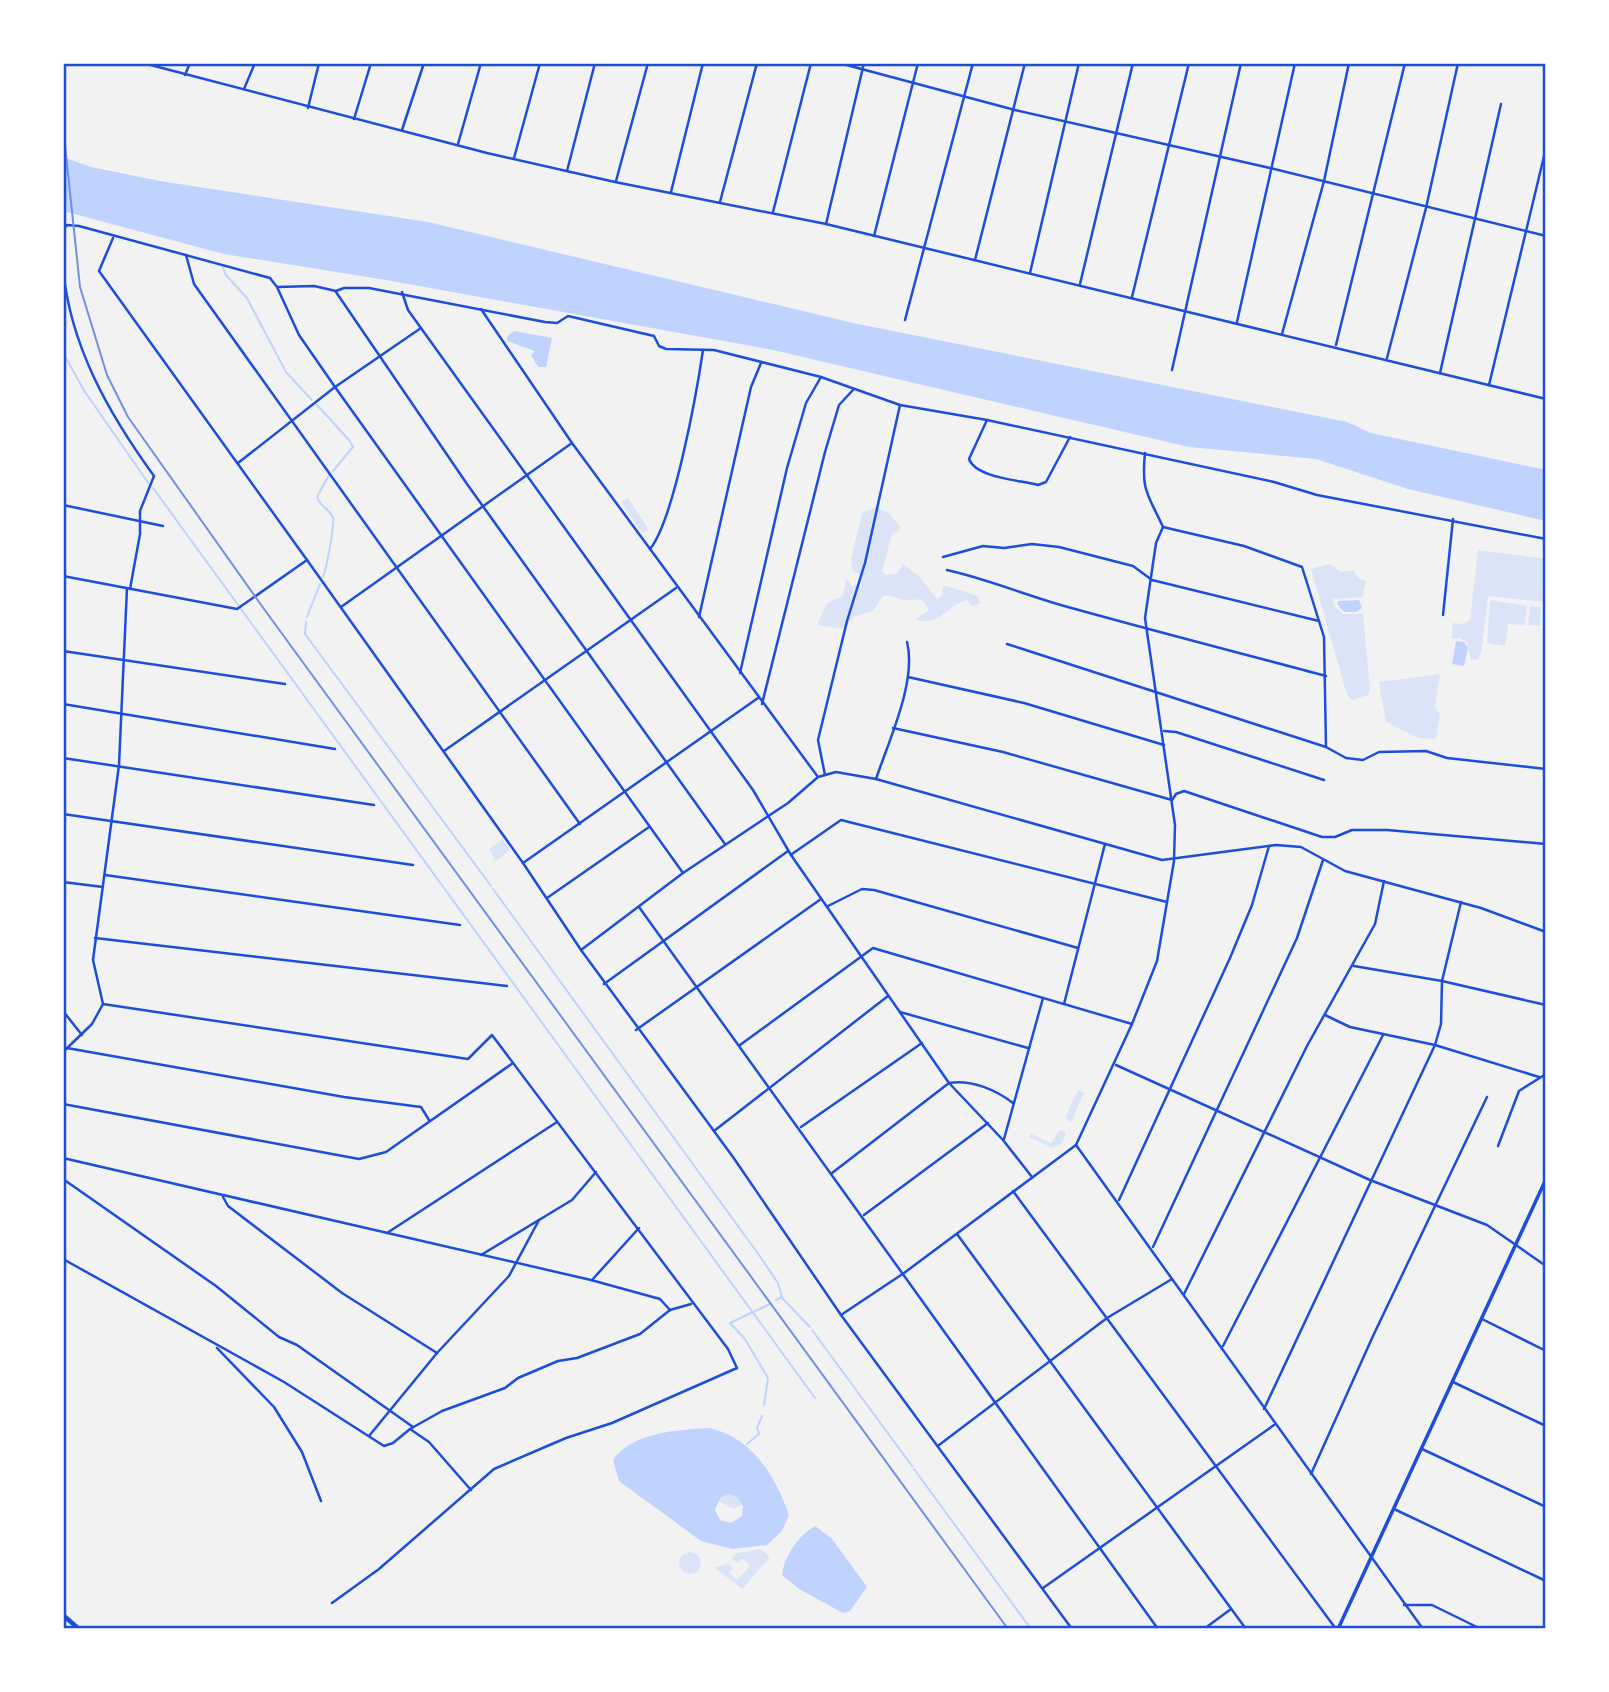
<svg xmlns="http://www.w3.org/2000/svg" width="1609" height="1692" viewBox="0 0 1609 1692" font-family="'DejaVu Sans',sans-serif">
<style>
.green{fill:#dbe4f7}
.water{fill:#bfd3fe;fill-rule:evenodd}
.lines{fill:none;stroke-linecap:round;stroke-linejoin:round}
.stream{stroke:#bfd3fe;stroke-width:2}
.minor{stroke:#1d4ed8;stroke-width:2.5}
.tertiary{stroke:#1d4ed8;stroke-width:2.5}
.secondary{stroke:#1d4ed8;stroke-width:3.5}
.trunk{stroke:#1d4ed8;stroke-width:4.5}
.rail{stroke:#7290e2;stroke-width:2}
.neatline{fill:none;stroke:#1d4ed8;stroke-width:2.5}
</style>
<rect width="100%" height="100%" fill="#f2f2f2"/>
<!-- green -->
<g class="green">
<path d="M628,498L649,530L643,534L621,502Z"/>
<path d="M876,507L889,513L900,527L899,531L892,533L882,571L885,575L897,574L903,564L919,576L937,599L942,596L943,586H947L978,596L980,603L973,607L967,600C947,604 939,629 916,619L929,610C922,593 913,603 900,599C893,597 890,595 883,596L873,611L853,617L845,629L817,625L827,603L843,596L846,579L853,587L860,582L858,574L852,570L851,559L862,513Z"/>
<path d="M1478,550L1546,559V602L1488,596L1481,653L1478,659L1471,660L1467,642L1460,638L1452,639L1453,623L1463,624L1470,620Z"/>
<path d="M1330,564L1341,572L1354,570L1358,578L1366,581L1363,597L1333,599L1334,606L1343,614H1363L1370,690L1368,695L1352,700L1347,695L1311,569Z"/>
<path d="M1490,600L1527,606L1525,625L1508,624L1505,646L1487,643Z"/>
<path d="M1530,606L1541,607L1540,626L1528,625Z"/>
<path d="M1440,674L1435,706L1440,714L1436,739L1419,738L1386,722L1379,682Z"/>
<path d="M503,839L510,850L496,861L489,849Z"/>
<path d="M1078,1090L1084,1093L1071,1122L1065,1118Z"/>
<path d="M1060,1130L1066,1132L1062,1143L1053,1148L1029,1137L1031,1134L1051,1143Z"/>
<path d="M729,1494L738,1497L743,1504L734,1509L717,1500Z"/>
<path d="M761,1549L770,1557L742,1589L715,1568L728,1563L733,1568L729,1573L737,1580L750,1566L743,1559L737,1563L732,1558L737,1553Z"/>
<circle cx="690" cy="1563" r="11"/>
</g>
<!-- water -->
<g class="water">
<path d="M63,157L91,167L160,181L428,222L853,323L1347,422L1371,433L1546,470V521L1408,489L1316,459L1189,447L773,350L386,280L224,254L63,211Z"/>
<path d="M514,331L552,338L546,367H538L531,355L535,351L507,341V337Z"/>
<path d="M1359,600L1362,608L1356,612H1344L1337,604L1338,601Z"/>
<path d="M1456,641L1464,642L1468,648L1464,666L1452,664Z"/>
<path d="M710,1428C752,1438 775,1475 789,1515L782,1531L767,1545L733,1549L701,1541L619,1481L613,1460C632,1432 678,1430 710,1428ZM729,1494L738,1498L743,1506L742,1516L731,1523L720,1520L715,1510L720,1498Z"/>
<path d="M815,1526L832,1539L867,1587L850,1611L843,1613L799,1589L782,1575C784,1556 799,1535 815,1526Z"/>
</g>
<g class="lines">
<!-- stream -->
<g class="stream">
<path d="M223,267L225,274L247,298L286,372L312,400"/>
<path d="M63,353L85,392L149,484"/>
<path d="M317,405L349,440L353,447L333,471"/>
<path d="M153,488L815,1398"/>
<path d="M323,577C326,572 335,522 333,518C330,509 321,508 317,497L329,475"/>
<path d="M307,617L320,584"/>
<path d="M306,622L305,634L491,886"/>
<path d="M493,889L759,1255L778,1283L782,1297L776,1300"/>
<path d="M782,1298L810,1327"/>
<path d="M812,1330L912,1466"/>
<path d="M764,1405L768,1378L745,1339L730,1323L770,1304"/>
<path d="M747,1444L759,1434L757,1428L762,1416"/>
<path d="M914,1469L1031,1629"/>
</g>
<!-- minor -->
<g class="minor">
<path d="M143,63L487,153L615,182L826,224L1546,399"/>
<path d="M839,63L1015,110L1270,168L1546,236"/>
<path d="M185,75L190,63"/>
<path d="M244,89L255,63"/>
<path d="M308,108L319,63"/>
<path d="M354,119L371,63"/>
<path d="M402,130L424,63"/>
<path d="M458,144L481,63"/>
<path d="M514,158L540,63"/>
<path d="M567,171L595,63"/>
<path d="M616,181L648,63"/>
<path d="M671,192L703,63"/>
<path d="M720,202L757,63"/>
<path d="M773,212L811,63"/>
<path d="M826,224L864,63"/>
<path d="M63,229L67,225L79,226L270,278L277,287L314,286L336,291L344,288H369L545,322L557,323L568,316L654,336L659,346L666,349L714,350L821,377L900,405L987,420L1274,482L1317,495L1546,539"/>
<path d="M874,236L918,63"/>
<path d="M113,238L99,271L307,560"/>
<path d="M186,255L194,284L580,824"/>
<path d="M975,260L1025,63"/>
<path d="M63,268C70,346 109,414 154,476L140,511V534L130,589"/>
<path d="M1030,273L1079,63"/>
<path d="M1080,284L1133,63"/>
<path d="M277,287L299,335L335,387L683,873"/>
<path d="M336,292L467,484L725,844"/>
<path d="M402,292L408,310L753,790L791,855L949,1083L1003,1140L1032,1177"/>
<path d="M1132,297L1189,63"/>
<path d="M481,309L572,443L818,777"/>
<path d="M905,320L973,63"/>
<path d="M1237,322L1295,63"/>
<path d="M1282,334L1324,181L1349,63"/>
<path d="M1336,345L1405,63"/>
<path d="M1387,358L1426,208L1458,63"/>
<path d="M1172,370L1241,63"/>
<path d="M1440,373L1501,104"/>
<path d="M1489,385L1546,148"/>
<path d="M987,420L969,459C976,478 1020,480 1038,485L1046,482L1070,437"/>
<path d="M238,463L335,387L421,328"/>
<path d="M63,505L163,526"/>
<path d="M1163,527L1244,546L1302,567L1324,637L1326,747"/>
<path d="M650,549C674,520 697,391 703,350"/>
<path d="M943,557L983,546L1004,548L1032,544L1059,547L1133,566L1152,580L1319,621"/>
<path d="M947,570C988,579 1027,596 1068,607C1154,631 1240,653 1326,676"/>
<path d="M341,607L572,443"/>
<path d="M1443,615L1453,519"/>
<path d="M699,617L751,387L761,363"/>
<path d="M1007,644L1326,747L1346,758L1363,760L1379,752L1426,751L1447,758L1546,769"/>
<path d="M63,651L285,684"/>
<path d="M740,673L787,468L806,403L821,377"/>
<path d="M908,677L1024,703L1164,745"/>
<path d="M63,704L335,749"/>
<path d="M762,704L825,452L839,405L853,390"/>
<path d="M893,728L1003,752L1172,800L1176,794L1184,791L1322,837H1335L1352,830H1387L1546,844"/>
<path d="M1164,731L1176,732L1324,780"/>
<path d="M444,751L676,588"/>
<path d="M63,758L374,805"/>
<path d="M825,775L818,740L847,621L865,563L900,405"/>
<path d="M876,779C889,740 917,681 907,642"/>
<path d="M63,814L413,865"/>
<path d="M792,854L841,820L1167,902"/>
<path d="M523,863L758,698"/>
<path d="M105,875L460,925"/>
<path d="M63,882L103,887"/>
<path d="M547,898L649,827"/>
<path d="M828,906L862,889L874,890L1078,948"/>
<path d="M639,907L1158,1629"/>
<path d="M95,938L507,986"/>
<path d="M581,950L733,1157L841,1315L1072,1629"/>
<path d="M1354,966L1442,981L1546,1005"/>
<path d="M604,984L788,851"/>
<path d="M103,1004L468,1059L492,1035L728,1349L737,1368L612,1423L566,1438L494,1469L379,1569L332,1603"/>
<path d="M1064,1004L1105,844"/>
<path d="M63,1011L82,1035"/>
<path d="M900,1012L1028,1048"/>
<path d="M1325,1015L1350,1027L1435,1045L1539,1077"/>
<path d="M636,1030L821,899"/>
<path d="M740,1045L873,948L1132,1024"/>
<path d="M67,1048L344,1097L421,1107L429,1120"/>
<path d="M1116,1065L1370,1180L1487,1225L1546,1266"/>
<path d="M63,1104L359,1159L386,1152L513,1063"/>
<path d="M801,1127L922,1043"/>
<path d="M714,1131L888,996"/>
<path d="M1004,1139L1043,998"/>
<path d="M1076,1145L1423,1629"/>
<path d="M1498,1146L1519,1091L1546,1074"/>
<path d="M63,1158L591,1280L660,1299L670,1310"/>
<path d="M832,1173L949,1083C971,1079 996,1090 1013,1103"/>
<path d="M63,1179L216,1286L279,1337L297,1345L413,1427"/>
<path d="M1013,1191L1336,1629"/>
<path d="M223,1197L228,1206L342,1293L437,1353"/>
<path d="M1119,1200L1230,958L1252,905L1269,846"/>
<path d="M864,1215L988,1123"/>
<path d="M387,1233L557,1122"/>
<path d="M957,1234L1246,1629"/>
<path d="M1153,1247L1297,938L1323,860"/>
<path d="M481,1255L572,1200L596,1172"/>
<path d="M63,1259L284,1382L384,1446L393,1443L410,1429L442,1411L505,1388L518,1378L558,1361L577,1358L640,1334L670,1310L691,1304"/>
<path d="M592,1280L639,1228"/>
<path d="M1184,1294L1307,1046L1375,924L1384,881"/>
<path d="M841,1315L904,1273L1076,1145L1132,1024L1157,961L1174,861L1175,825L1145,618L1156,543L1163,527C1148,494 1141,492 1145,453"/>
<path d="M1482,1319L1546,1351"/>
<path d="M1223,1346L1383,1035"/>
<path d="M217,1348L274,1407L302,1452L321,1501"/>
<path d="M1453,1382L1546,1426"/>
<path d="M1264,1409L1435,1045L1441,1024L1442,981L1461,902"/>
<path d="M410,1429L429,1442L471,1490"/>
<path d="M369,1436L437,1353L509,1276L539,1220"/>
<path d="M939,1445L1107,1318L1172,1279"/>
<path d="M1422,1449L1546,1507"/>
<path d="M1311,1474L1373,1336L1487,1097"/>
<path d="M1394,1509L1546,1581"/>
<path d="M1043,1588L1274,1425"/>
<path d="M1404,1605H1432L1481,1629"/>
<path d="M1204,1629L1231,1609"/>
</g>
<!-- tertiary -->
<g class="tertiary">
<path d="M63,576L237,609L307,560L523,863L581,950L683,873L788,803L818,777L836,772L876,779L1162,860L1276,845L1301,847L1345,871L1481,908L1546,932"/>
<path d="M63,1052L92,1024L103,1004L93,960L119,765L127,588"/>
</g>
<!-- secondary -->
<path class="secondary" d="M1338,1629L1546,1179"/>
<!-- trunk -->
<path class="trunk" d="M63,1615L79,1629"/>
<!-- rail -->
<path class="rail" d="M63,126L80,287L107,375L128,417L264,609L1008,1629"/>
</g>
<!-- border -->
<rect width="1609" height="1692" fill="none" stroke="#ffffff" stroke-width="130"/>
<rect x="65" y="65" width="1479" height="1562" class="neatline"/>
</svg>
